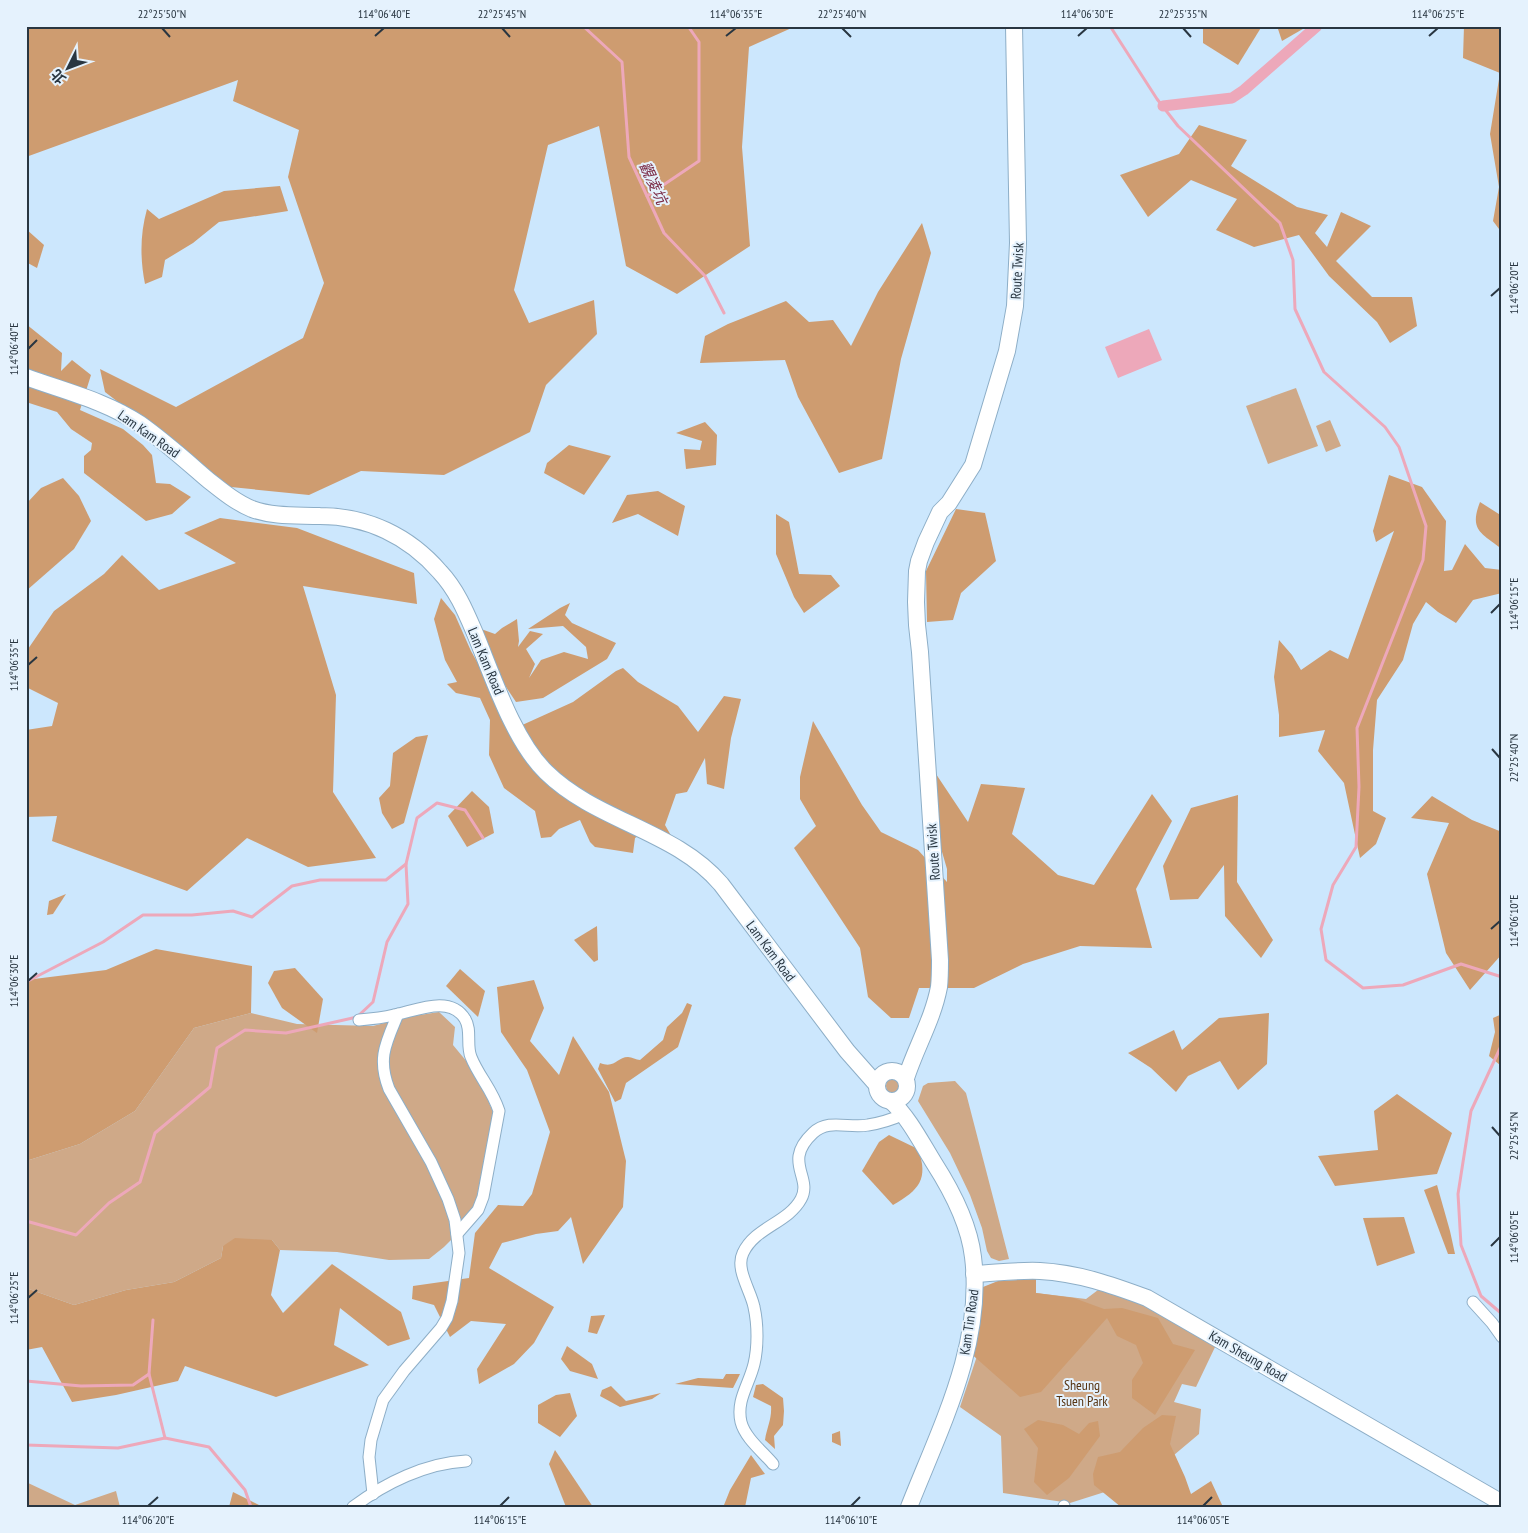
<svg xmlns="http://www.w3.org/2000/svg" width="1528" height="1533" viewBox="0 0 1528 1533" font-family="'PT Sans Narrow','Noto Sans TC',sans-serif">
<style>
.green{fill:#cfa988}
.forest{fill:#ce9c70}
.water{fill:#eda8ba}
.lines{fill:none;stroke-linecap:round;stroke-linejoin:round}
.stream{stroke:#eda8ba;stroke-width:3}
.canal{stroke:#eda8ba;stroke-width:11}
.minor-casing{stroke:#8daec7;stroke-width:13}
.secondary-casing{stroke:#8daec7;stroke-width:18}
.minor{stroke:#fff;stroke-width:11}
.secondary{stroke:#fff;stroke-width:16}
.ticks{fill:none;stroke:#293641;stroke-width:2}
.labels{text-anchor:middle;stroke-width:4;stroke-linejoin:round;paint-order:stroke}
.street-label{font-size:14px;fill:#293641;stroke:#e5f2fd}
.park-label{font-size:14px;fill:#573412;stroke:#e5f2fd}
.water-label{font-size:15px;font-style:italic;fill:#7a2a45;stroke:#e5f2fd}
.neatline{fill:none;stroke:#293641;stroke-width:2}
.ticks-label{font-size:12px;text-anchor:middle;fill:#293641}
</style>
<rect width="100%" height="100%" fill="#cce7fd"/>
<!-- green -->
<g class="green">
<path d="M1296,388L1318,446L1268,464L1246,406Z"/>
<path d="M1330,420L1341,446L1326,452L1316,426Z"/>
<path d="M439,1012L455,1027L453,1045L477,1074L493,1112L473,1218L444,1247L429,1259L389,1260L337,1252L280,1250L272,1240L223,1246L221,1258L174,1282L126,1290L74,1305L26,1288V1161L80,1144L135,1111L194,1028L251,1013L297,1024L373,1026L407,1017Z"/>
<circle cx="894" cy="1086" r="8"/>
<path d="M955,1081L966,1093L1009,1259L999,1261L991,1258L987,1251L982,1228L970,1195L950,1153L918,1101L923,1086L928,1083Z"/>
<path d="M1098,1290C1144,1301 1176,1322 1216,1345L1196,1387L1182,1384L1174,1402L1201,1409L1199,1434L1174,1455L1171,1471L1070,1503L1003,1493L1001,1436L960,1407L978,1353L1036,1293L1086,1299Z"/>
<path d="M26,1482L75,1505L116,1491L120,1507H26Z"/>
</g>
<!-- forest -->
<g class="forest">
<path d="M26,26H796L749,47L742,147L750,246L677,294L626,266L599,126L548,145L514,290L529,323L594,300L597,334L546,385L530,432L444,475L361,471L309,495L221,486L169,441L105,392L100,369L176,407L303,338L324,283L288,177L299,130L233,101L238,80L26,157Z"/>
<path d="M1203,26H1262L1238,65L1203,43Z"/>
<path d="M1277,26H1308L1282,41Z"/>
<path d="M1464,26H1502V233L1493,221L1499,187L1490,134L1500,73L1463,58Z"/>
<path d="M1199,125L1247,140L1231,166L1297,207L1328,215L1315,233L1327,247L1341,212L1371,226L1336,261L1372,297H1412L1417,326L1390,343L1377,322L1329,276L1299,235L1254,247L1216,230L1237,199L1191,180L1148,217L1120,175L1179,154Z"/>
<path d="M280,186L288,211L219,222L193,243L165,260L162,277L145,284C140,259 140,234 147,209L159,219L224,191Z"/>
<path d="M922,223L931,253L901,359L882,459L839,473L798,397L785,360L700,363L705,336L728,324L786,301L809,322L833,320L851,346L878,292Z"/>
<path d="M26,229L44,245L37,268L26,262Z"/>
<path d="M26,324L62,353L61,371L72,360L91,375L80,410L123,429L143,445L152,455L156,483L170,484L191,497L172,514L146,521L84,473V456L91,450L92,443L71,429L57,412L26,402Z"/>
<path d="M705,422L717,435L716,465L686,469L684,449L700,450L702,441L676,433Z"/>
<path d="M569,445L611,456L584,495L544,473L547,463Z"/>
<path d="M1389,475L1422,487L1446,521L1444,571L1452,570L1465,544L1485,568L1502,570V593L1473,600L1456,623L1438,612L1426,602L1413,624L1403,660L1377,700L1373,750V811L1386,818L1376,844L1360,858L1344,783L1318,751L1325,730L1279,737V715L1274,677L1279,640L1292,655L1301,670L1330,650L1348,659L1394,531L1376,542L1373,531Z"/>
<path d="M63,478L79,496L91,521L74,549L26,591V504L41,488Z"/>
<path d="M658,491L685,506L678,536L638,514L612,523L627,495Z"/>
<path d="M1480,502L1502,516V549C1481,533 1469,530 1480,502Z"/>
<path d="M956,509L985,513L996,561L961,593L953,620L927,622L926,571Z"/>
<path d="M776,514L789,522L799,574L831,575L840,586L804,613L794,597L776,554Z"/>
<path d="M220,518L297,528L414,573L417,604L303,586L336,695L333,792L376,858L308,867L247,838L187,891L52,841L57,816L26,817V730L52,726L58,703L26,687V657L28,649L54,611L104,574L122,555L159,590L236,563L184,533Z"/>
<path d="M441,598L455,615L471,651L499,701L509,731L573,702L616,671L623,668L638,682L678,706L698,732L724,696L741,699L731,738L724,789L707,784L705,758L687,792L676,794L665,825L673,839L649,829L635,838L633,853L595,847L590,842L580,820L559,829L551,837L541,838L535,811L504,788L489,755L490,720L480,698L456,693L447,684L457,682L445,660L434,619Z"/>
<path d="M570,603L565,615L572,623L616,643L607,659L543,698L516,702L504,684L484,662L481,629L495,634L502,628L517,619L519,641L518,647L530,631L543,634L526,649L535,664L529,678L541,660L564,652L588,659L586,647L563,626L528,629L560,608Z"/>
<path d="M813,721L862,805L881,832L918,850L947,882V869L938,838L936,774L968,822L981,784L1025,788L1012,834L1058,875L1094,885L1152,794L1172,821L1136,889L1152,948L1080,946L1023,964L974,988H919L909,1018H891L868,997L860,948L794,848L816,826L800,799V777Z"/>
<path d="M428,735L404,823L392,829L382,813L379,798L390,786L393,753L416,737Z"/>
<path d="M472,791L489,807L494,833L467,847L448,816Z"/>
<path d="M1238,795L1237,882L1273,940L1261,958L1225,916L1224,865L1198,899L1170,900L1163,866L1191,808Z"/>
<path d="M1432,796L1472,820L1502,832V954L1470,990L1446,953L1427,874L1449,823L1411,818Z"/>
<path d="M66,894L53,914L47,915L49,901Z"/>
<path d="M597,926L598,960L594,962L574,940Z"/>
<path d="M156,949L252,966L251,1013L194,1028L135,1111L80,1144L26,1161V980L106,970Z"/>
<path d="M295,968L323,999L317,1033L282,1008L268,983L274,971Z"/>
<path d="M460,969L485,991L478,1017L446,986Z"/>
<path d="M534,980L544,1008L530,1041L559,1075L573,1036L609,1092L626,1161L623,1207L583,1264L571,1217L558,1231L536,1234L502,1243L489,1268L554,1307L534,1343L514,1364L479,1384L477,1369L506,1324L471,1321L450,1337L434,1305L412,1299L413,1286L469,1278L475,1233L498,1205L523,1206L532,1194L550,1132L527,1070L501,1032L497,987Z"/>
<path d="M687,1003L692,1005L678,1047L626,1083L621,1099L615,1102L598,1069L600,1063C615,1069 617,1057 628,1057C632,1057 636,1060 640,1060L663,1040L667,1027L682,1013Z"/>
<path d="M1269,1013L1267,1064L1238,1090L1220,1061L1188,1076L1176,1092L1151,1068L1128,1053L1174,1030L1182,1050L1219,1018Z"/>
<path d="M1502,1014V1061L1500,1065L1489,1056L1495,1032L1493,1018Z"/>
<path d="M1397,1094L1452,1133L1437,1174L1335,1186L1318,1156L1378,1150L1374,1111Z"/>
<path d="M889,1135L918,1149C929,1179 919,1190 893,1205L862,1171L879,1142Z"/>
<path d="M1437,1185L1450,1231L1455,1254H1448L1424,1190Z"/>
<path d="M1404,1217L1415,1253L1377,1266L1363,1218Z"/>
<path d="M235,1238L272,1240L280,1250L271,1295L283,1313L332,1264L401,1312L410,1339L388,1346L340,1308L334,1345L369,1365L276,1397L185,1366L178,1381L116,1395L72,1402L42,1347L26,1350V1288L74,1305L126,1290L174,1282L221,1258L223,1246Z"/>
<path d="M1036,1279V1293L1074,1298L1104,1309L1122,1308L1158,1318L1173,1344L1195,1350L1155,1415L1132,1398V1380L1143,1363L1136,1345L1117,1336L1107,1318L1041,1392L1020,1397L968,1351L983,1287L998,1281Z"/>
<path d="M605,1315L597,1334L588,1332L591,1316Z"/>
<path d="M567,1346L592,1364L598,1379L570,1371L561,1359Z"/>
<path d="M726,1374H740L733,1388L675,1384L698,1378L723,1379Z"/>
<path d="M763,1384L783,1398L784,1411L783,1425L774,1436L775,1449L765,1440C767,1427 772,1419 771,1406L753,1397L756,1385Z"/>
<path d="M611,1386L626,1401L661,1393L652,1399L620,1407L600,1396L602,1390Z"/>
<path d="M570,1393L577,1416L560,1437L538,1423V1405L556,1395Z"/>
<path d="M1162,1415L1176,1416L1170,1444L1185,1477L1191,1494L1211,1481L1223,1507H1121L1094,1485L1093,1474L1098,1457L1120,1452L1143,1428Z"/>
<path d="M1038,1420L1063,1425L1079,1434L1089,1423L1098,1421L1100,1436L1069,1478L1047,1495L1034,1482L1038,1448L1024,1429Z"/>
<path d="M840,1431L841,1446L832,1442V1434Z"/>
<path d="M555,1450L593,1507H566L549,1464Z"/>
<path d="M751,1455L765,1474L751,1478L745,1507H726L724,1505L730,1490Z"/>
<path d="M233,1492L263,1507H229Z"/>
</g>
<!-- water -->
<path class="water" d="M1149,329L1162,360L1118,378L1105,347Z"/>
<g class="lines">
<!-- stream -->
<g class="stream">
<path d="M583,26L622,62L629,157L664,233L705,276L724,313"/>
<path d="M1110,26L1157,99L1178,126L1280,223L1293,260L1295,309L1324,372L1385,427L1399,447L1426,526L1423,560L1357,728L1359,787L1356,847L1333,885L1321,929L1326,960L1363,988L1403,985L1461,964L1502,977"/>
<path d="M647,196L699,161V42L688,26"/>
<path d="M26,982L103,942L143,915H192L233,911L252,917L292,886L320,880H386L406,864"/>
<path d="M1502,1044L1471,1111L1458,1194L1461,1245L1481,1296L1502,1314"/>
<path d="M26,1221L76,1235L109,1203L140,1182L155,1133L210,1087L217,1048L245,1030L286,1033L357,1017L373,1002L387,942L408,904L406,864L417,818L437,803L465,810L483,838"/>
<path d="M153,1320L149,1374L165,1438"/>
<path d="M26,1381L81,1386L133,1385L149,1374"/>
<path d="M26,1445L118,1448L165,1438L209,1447L245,1490L251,1507"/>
</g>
<!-- canal -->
<path class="canal" d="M1163,106L1232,98L1244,90L1317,26"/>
<defs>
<g id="minor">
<path d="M359,1020C371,1019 382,1018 394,1015C415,1011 450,994 465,1019C472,1030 466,1045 471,1057C479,1077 492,1089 499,1111L483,1197L478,1210L457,1234"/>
<path d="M1473,1302L1492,1323L1502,1337"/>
<path d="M773,1464C763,1452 745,1438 741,1422C736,1400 749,1385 754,1364C758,1347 758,1325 754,1307C751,1291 735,1269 743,1253C755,1227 788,1223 801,1199C813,1177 782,1162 813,1133C829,1118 849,1129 868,1125C881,1123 893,1119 904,1114"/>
<path d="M373,1494L369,1457L371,1440L383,1400L404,1371L441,1328L447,1318L452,1301L459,1253L455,1220L448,1199L431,1162L389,1089C377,1058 386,1043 398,1014"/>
<path d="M1064,1506V1507"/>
<path d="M353,1507C385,1483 426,1463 466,1461"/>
</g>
<g id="secondary">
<path d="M26,377C64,391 106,401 140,424C164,441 185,460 207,479C221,490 235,502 252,509C274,517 297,515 320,516C367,516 409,536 440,572C456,589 465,610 474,631C492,674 513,740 546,772C597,822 675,830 721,884L847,1051L877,1085"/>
<circle cx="892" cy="1086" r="15"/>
<path d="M906,1078C916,1047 933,1019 939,987C940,978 940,968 940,960L920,652L917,625L916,602L917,571L919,561L926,542L940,512L949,503L973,465L1007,351L1015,306L1018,243L1014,26"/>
<path d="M891,1101C909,1118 921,1142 934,1163C952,1191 969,1223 973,1257C984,1344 940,1428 909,1507"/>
<path d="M974,1274C996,1273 1018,1270 1040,1271C1078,1273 1112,1285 1147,1298L1502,1503"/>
</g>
</defs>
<!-- minor casing -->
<use href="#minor" class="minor-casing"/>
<!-- secondary casing -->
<use href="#secondary" class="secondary-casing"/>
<!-- minor -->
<use href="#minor" class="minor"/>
<!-- secondary -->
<use href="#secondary" class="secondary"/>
</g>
<!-- ticks -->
<path class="ticks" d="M162,28L170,37M502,28L510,37M842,28L851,37M1183,28L1191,37M375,36L384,28M726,36L736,28M1078,36L1087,28M1429,36L1438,28M1491,296L1500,288M28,349L37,340M1491,613L1500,604M28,665L37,657M1492,749L1500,758M1491,929L1500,921M28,981L37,973M1492,1127L1500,1136M1491,1246L1500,1237M28,1298L37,1290M148,1506L158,1497M500,1506L509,1497M851,1506L860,1497M1203,1506L1212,1497"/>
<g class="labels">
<!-- street labels -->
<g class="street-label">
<text transform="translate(1017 271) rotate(-87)" y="5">Route Twisk</text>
<text transform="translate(149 434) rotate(35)" y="5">Lam Kam Road</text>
<text transform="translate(486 661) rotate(67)" y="5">Lam Kam Road</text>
<text transform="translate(933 852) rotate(-94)" y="5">Route Twisk</text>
<text transform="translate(771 951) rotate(53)" y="5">Lam Kam Road</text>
<text transform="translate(969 1322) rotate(-82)" y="5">Kam Tin Road</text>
<text transform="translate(1248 1356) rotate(30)" y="5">Kam Sheung Road</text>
</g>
<!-- park labels -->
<g class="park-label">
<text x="1082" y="1390">Sheung<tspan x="1082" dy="16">Tsuen Park</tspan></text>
</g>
<!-- water labels -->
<g class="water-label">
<text transform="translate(653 183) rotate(65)" y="5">觀凌坑</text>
</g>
</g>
<!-- border -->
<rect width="1528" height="1533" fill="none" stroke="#e5f2fd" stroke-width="55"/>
<!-- north arrow -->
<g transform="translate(68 68) rotate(228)" stroke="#e5f2fd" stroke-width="4" paint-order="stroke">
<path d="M0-4L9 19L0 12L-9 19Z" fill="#293641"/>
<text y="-8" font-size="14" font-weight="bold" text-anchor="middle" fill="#293641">北</text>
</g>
<rect x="28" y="28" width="1472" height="1478" class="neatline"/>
<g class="ticks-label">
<text x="162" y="18">22°25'50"N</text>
<text x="384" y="18">114°06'40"E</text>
<text x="502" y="18">22°25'45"N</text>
<text x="736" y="18">114°06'35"E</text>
<text x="842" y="18">22°25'40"N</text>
<text x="1087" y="18">114°06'30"E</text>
<text x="1183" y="18">22°25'35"N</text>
<text x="1438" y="18">114°06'25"E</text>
<text transform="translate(1514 288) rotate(-90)" y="4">114°06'20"E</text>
<text transform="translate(14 349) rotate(-90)" y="4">114°06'40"E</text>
<text transform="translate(1514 604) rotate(-90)" y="4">114°06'15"E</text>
<text transform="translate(14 665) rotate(-90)" y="4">114°06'35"E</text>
<text transform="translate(1514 758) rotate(-90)" y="4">22°25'40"N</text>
<text transform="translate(1514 921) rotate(-90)" y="4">114°06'10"E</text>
<text transform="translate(14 981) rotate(-90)" y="4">114°06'30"E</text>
<text transform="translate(1514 1136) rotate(-90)" y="4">22°25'45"N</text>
<text transform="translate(1514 1237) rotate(-90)" y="4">114°06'05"E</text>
<text transform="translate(14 1298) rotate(-90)" y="4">114°06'25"E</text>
<text x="148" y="1524">114°06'20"E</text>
<text x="500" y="1524">114°06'15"E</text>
<text x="851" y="1524">114°06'10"E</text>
<text x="1203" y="1524">114°06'05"E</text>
</g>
</svg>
